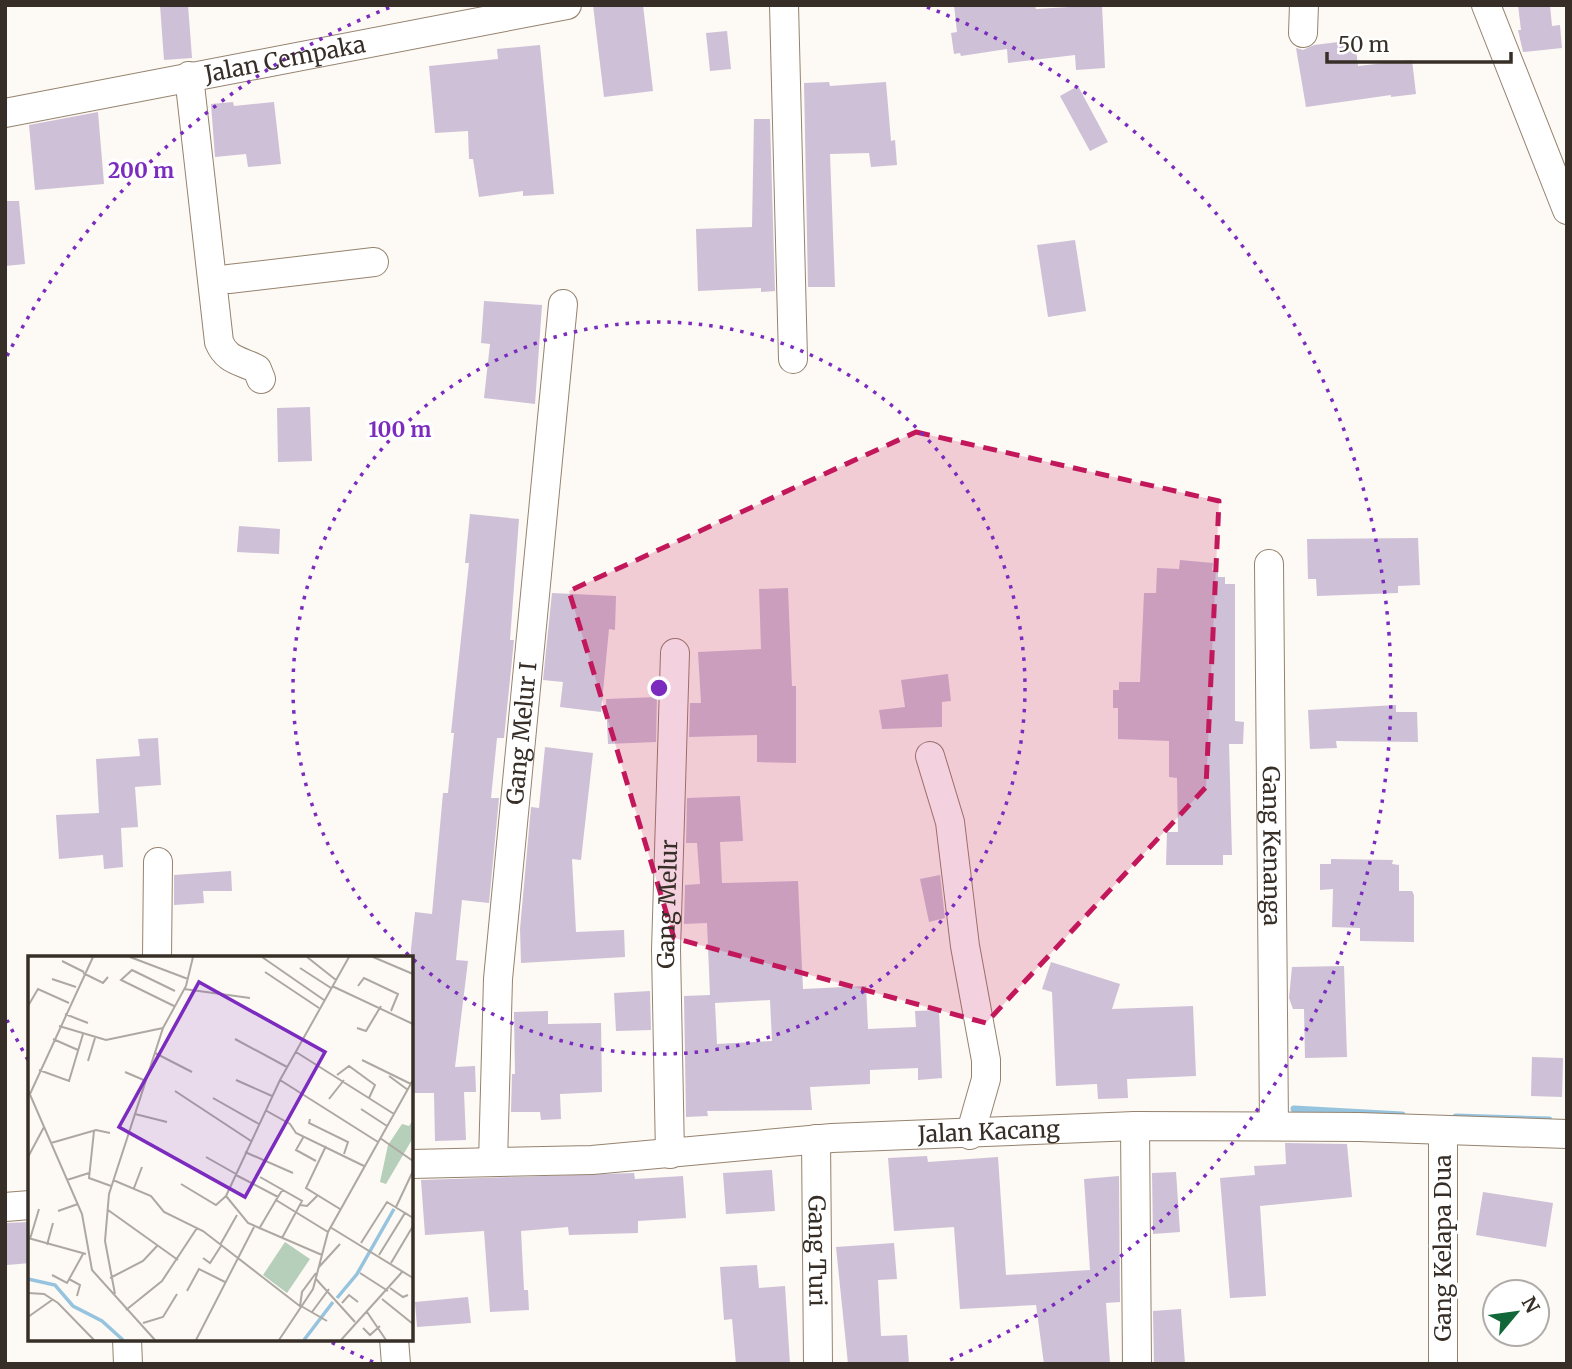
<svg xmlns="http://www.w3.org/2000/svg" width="1572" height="1369" viewBox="0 0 1572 1369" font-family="Merriweather,serif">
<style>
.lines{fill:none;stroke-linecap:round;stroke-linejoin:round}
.stream{stroke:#96c4df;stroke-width:7}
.building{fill:#cec0d7;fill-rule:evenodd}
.minor-casing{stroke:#95836f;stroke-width:30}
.minor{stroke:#fff;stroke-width:28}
.marked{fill:#c2185b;fill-opacity:0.2;stroke:#c2185b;stroke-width:5;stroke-dasharray:14 9;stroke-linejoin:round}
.ring{fill:none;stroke:#7b2cbf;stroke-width:3.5;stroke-dasharray:3.5 7}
.labels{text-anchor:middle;stroke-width:7;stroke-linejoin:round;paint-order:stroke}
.street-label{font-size:23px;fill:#372f27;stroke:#fff}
.inset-river{fill:none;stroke:#96c4df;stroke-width:3.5}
.inset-road{fill:none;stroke:#aea8a2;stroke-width:2}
.view{fill:#7b2cbf;fill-opacity:0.15;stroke:#7b2cbf;stroke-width:3.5}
.inset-edge{fill:none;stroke:#372f27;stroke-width:3.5}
.centre{fill:#7b2cbf;stroke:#fff;stroke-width:3.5}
.ring-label{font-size:21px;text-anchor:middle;font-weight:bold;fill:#7b2cbf;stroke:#fff;stroke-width:7;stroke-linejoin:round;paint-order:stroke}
</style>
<rect width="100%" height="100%" fill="#fdf9f4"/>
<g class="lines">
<!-- stream -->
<g class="stream">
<path d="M1294,1109L1402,1115"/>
<path d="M1456,1117L1549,1120"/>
</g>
</g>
<!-- building -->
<g class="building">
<path d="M160,5H188L192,58L164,60Z"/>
<path d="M593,5H643L653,91L604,97Z"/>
<path d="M954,5H1035L1036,9L1102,5L1105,68L1076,70L1075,55L1008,63L1007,49L961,56L960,53L954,54L951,33L957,32Z"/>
<path d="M1518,5H1550L1552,26L1560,25L1562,48L1523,52L1518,30H1521Z"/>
<path d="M727,31L731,69L710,71L706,33Z"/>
<path d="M1355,40L1358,66L1412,60L1416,94L1391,97V95L1306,107L1296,48L1303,50L1314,45Z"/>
<path d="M540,45L554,194L523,196V191L479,197L473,159H469L468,131L435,133L429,66L498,59L497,49Z"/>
<path d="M829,82L830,86L886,82L891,141L895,140L897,165L871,167L869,153L830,154L835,287H808L804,83Z"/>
<path d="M1078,86L1108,142L1090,151L1060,96Z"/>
<path d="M233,102L234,106L274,102L281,164L248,167L246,154L215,157L211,104Z"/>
<path d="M98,112L104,184L35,190L29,125Z"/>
<path d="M754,119H770L775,291L761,292V288L698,291L696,229L752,227Z"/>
<path d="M5,201H19L25,264L5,266Z"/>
<path d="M1075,240L1086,311L1048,317L1037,245Z"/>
<path d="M484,301L542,305L535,404L484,398L490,344L481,343Z"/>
<path d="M310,407L312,461L278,462L277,408Z"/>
<path d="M470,514L519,519L510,640H514L504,738H497L491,798H499L489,903L462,900L456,960L468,961L455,1067L475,1066L476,1092H464L466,1140L435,1141L434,1093H411V949L415,912L432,914L443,793H448L454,733H451L469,563H465Z"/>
<path d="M239,526L280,529L279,554L237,552Z"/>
<path d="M1418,538L1420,585L1398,586V593L1317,596L1316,579H1308L1307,539Z"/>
<path d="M1180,560L1213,563L1212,570L1218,571V577H1225V584H1235V721L1244,722L1243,744H1229L1232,855H1223V865H1166L1167,832H1178L1177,778L1169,777V741L1118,739V708H1113V690H1119V682H1140L1144,593H1156L1157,568L1179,569Z"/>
<path d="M788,588L792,686H796V763L757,762V735L689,737L690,703H701L698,652L761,649L759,589Z"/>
<path d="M552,593L616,596L615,630L609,629L601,712L560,707L563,682L543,680Z"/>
<path d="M948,674L951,701L942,702V727L882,729L879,710L905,707L901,680Z"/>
<path d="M657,697L656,742L608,744L606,699Z"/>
<path d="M1396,705V712H1417L1418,742L1336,741L1337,748L1310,749L1308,710Z"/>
<path d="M158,738L161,785L135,787L138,827L121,828L123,867L104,869L103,855L59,859L56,815L99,813L96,759L140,756L138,739Z"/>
<path d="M545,747L593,753L581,860L572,859L576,932L624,930L625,957L521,963L520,929L531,807L539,808Z"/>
<path d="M740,796L743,841L720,842L722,883L798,881L803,989L866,986L868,1029L916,1027L915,1011L939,1010L942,1078L918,1080V1068L870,1070V1084L810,1087L812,1110L707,1111L708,1116L686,1117L684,996L710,995L707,923L684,924L685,885L700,884L697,843H686L687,798ZM770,1000L772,1041L717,1044L715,1003Z"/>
<path d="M1331,859L1393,860L1392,864L1399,865V891H1412L1414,895V942L1360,941V928L1332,927L1333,889L1320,890V864H1331Z"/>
<path d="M231,871L232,891H203L204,903L174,905V875Z"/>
<path d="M940,875L945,918L929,922L920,879Z"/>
<path d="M1051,962L1120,984L1112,1009L1193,1006L1196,1076L1127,1079L1128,1098L1098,1099L1097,1084L1056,1086L1052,992L1042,989Z"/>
<path d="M1344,966L1347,1057L1305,1058L1304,1009H1293L1289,998L1292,967Z"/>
<path d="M650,991L651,1030L616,1031L614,993Z"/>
<path d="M548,1011V1024L601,1023L602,1092L560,1094L561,1119L541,1120L540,1112H511L512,1074H515L514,1012Z"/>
<path d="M1532,1057L1563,1058L1562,1097L1531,1096Z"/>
<path d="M1285,1143L1347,1144L1352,1197L1260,1206L1266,1296L1230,1298L1220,1178L1255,1175L1254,1166L1286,1164Z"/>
<path d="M927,1156L928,1162L998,1157L1006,1275L1090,1270L1084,1179L1119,1176L1120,1302L1106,1303L1110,1364H1044L1036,1305L960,1309L954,1227L894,1231L888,1158Z"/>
<path d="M772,1170L775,1211L726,1214L723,1173Z"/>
<path d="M1176,1172L1180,1232L1153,1234L1152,1173Z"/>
<path d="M634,1173L635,1179L683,1176L686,1218L638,1221V1233L569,1235L568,1227L521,1231L524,1290H528L529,1310L490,1312L484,1231L425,1235L421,1180Z"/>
<path d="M1483,1192L1553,1203L1546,1247L1476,1235Z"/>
<path d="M30,1222V1263L7,1265L5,1223Z"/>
<path d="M894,1243L897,1279L878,1280L881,1336L907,1335L909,1364H848L836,1247Z"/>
<path d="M757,1265L759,1288L785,1286L790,1364H736L732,1319L724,1320L720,1267Z"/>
<path d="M468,1297L471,1323L417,1327L415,1302Z"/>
<path d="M1181,1309L1185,1364H1154L1153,1311Z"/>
</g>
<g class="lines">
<defs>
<g id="minor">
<path d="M784,5L793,359"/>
<path d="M1486,5L1567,210"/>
<path d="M1303,33L1304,5"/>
<path d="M189,76L219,342C227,361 240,360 257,369L261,379"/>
<path id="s1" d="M5,113L567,5"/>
<path d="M229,279L374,262"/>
<path id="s2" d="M1269,564L1274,1126"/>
<path d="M930,756L950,822L965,946L986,1060V1079L970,1135"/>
<path d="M157,958L158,862"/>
<path d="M1135,1126L1137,1364"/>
<path id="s3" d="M816,1139L818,1364"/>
<path id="s4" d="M670,1154L666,950L675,653"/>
<path id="s5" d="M493,1162L498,979L563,304"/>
<path id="s6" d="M411,1164L592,1160L832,1138L1135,1126L1359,1127L1567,1134"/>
<path d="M5,1207L30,1205"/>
<path d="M127,1339L128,1364"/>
<path d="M394,1339L396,1364"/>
<path d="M1443,1364V1131"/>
</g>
</defs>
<!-- minor casing -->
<use href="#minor" class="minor-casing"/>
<!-- minor -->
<use href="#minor" class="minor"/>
</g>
<!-- marked area -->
<path class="marked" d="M916,432L1219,501L1206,787L986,1023L674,938L569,591Z"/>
<!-- distance rings -->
<g class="ring">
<circle cx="659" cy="688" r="366"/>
<path d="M373 1362A732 732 0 0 1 327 1340M28 1060A732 732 0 0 1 7 1020M7 356A732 732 0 0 1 391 7M927 7A732 732 0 0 1 945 1362"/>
</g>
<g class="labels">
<!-- street labels -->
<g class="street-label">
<text dy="8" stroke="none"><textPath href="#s1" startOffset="285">Jalan Cempaka</textPath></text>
<text dy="8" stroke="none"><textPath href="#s5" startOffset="430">Gang Melur I</textPath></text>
<text dy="8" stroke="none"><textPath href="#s2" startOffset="282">Gang Kenanga</textPath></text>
<text dy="8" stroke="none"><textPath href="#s4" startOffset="250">Gang Melur</textPath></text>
<text dy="8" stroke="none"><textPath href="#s6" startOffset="579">Jalan Kacang</textPath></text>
<text transform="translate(1443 1248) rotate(-90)" y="8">Gang Kelapa Dua</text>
<text dy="8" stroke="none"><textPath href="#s3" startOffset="112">Gang Turi</textPath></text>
</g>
</g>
<!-- overview -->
<g transform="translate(28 956)">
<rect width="385" height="385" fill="#fdf9f4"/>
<path d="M385,164V182L358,228L352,226L360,189L374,168L381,170Z" fill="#b6cfba"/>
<path d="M257,286L282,303L259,337L235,319Z" fill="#b6cfba"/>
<path class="inset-river" d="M0,323L27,329L45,350L74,365L95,384M309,342L329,318L366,253M276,384L305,346"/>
<path class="inset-road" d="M102,1L160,23M234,1L296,44M279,1L308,24M345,1L385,18M34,5L56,16M272,12L303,32M237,16L291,52M55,17L75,27L80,21M24,23L48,31M304,30L385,68M330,30L336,22L370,38L363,55M156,33L222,42M0,50L10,33L41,47M146,50L93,24L104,14L147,35M37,58L60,67M31,70L78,84L135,72M329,72L338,75L353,50M25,83L50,94M207,83L259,111M268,96L366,158M127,97L164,116M334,104L383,128M60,105L67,82M11,114L41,125L55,78M97,116L118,125M309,119L321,110L347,129L341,142M361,120L380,134M208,124L244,140M252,124L350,186M0,134L54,258L64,314L127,384M147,135L223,185M2,138L65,1M185,142L231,168M301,143L316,124M333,153L359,170M237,154L262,168L268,177L336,210M107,158L139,166M282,163L281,167L320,186L316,198M66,175L61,222L83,230M276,180L268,194L288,205M352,182L385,205M23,187L68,174L82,177M298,190L278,232L312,253M217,196L265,217M0,201L16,171M178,201L208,218M208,219L250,241M232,221L274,245L254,282M39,224L61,217M85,224L123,240L136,256L175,275L273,351M153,228L188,249L198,240M106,232L114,211M255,233L248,244L300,276M198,240L252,124L321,1M198,240L220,267L294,299M272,249L279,250L289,240M368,251L385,215M80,254L150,304M30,255L50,248M302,271L385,322M231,273L248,244M0,282L58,298M2,283L11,253M333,287L359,246L377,257M19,289L25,267M192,289L209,259M351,299L377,257L385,262M175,302L182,307L193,290M363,307L385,270M291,311L312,288M332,317L360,335M24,319L39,327L55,298M82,322L115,305L129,290M41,323L52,329L49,340M288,323L327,366M362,332L375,341L380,339M159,335L171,313L197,326M0,337L16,338L30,347L66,384M87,338L77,285L81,238L135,72L158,30L165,1M354,343L385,368M314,347L321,339L330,346M272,350L274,336L288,317M273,350L299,365M98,354L134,325L169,272M284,356L301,333M339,356L358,384M0,361L24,344M115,367L135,361L149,338M335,372L342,379L352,370M168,384L226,271M251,384L285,333L300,276L385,124M313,384L375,315"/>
<path class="view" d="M171,26L297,96L217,241L91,171Z"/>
<rect width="385" height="385" class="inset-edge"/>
</g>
<circle cx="659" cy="688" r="10" class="centre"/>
<g class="ring-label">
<text x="141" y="178">200 m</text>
<text x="400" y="437">100 m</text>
</g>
<!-- border -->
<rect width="1572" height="1369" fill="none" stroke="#372f27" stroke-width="14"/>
<!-- north arrow -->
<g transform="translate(1516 1313) rotate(61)"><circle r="33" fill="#ffffff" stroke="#afaca9" stroke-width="2"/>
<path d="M0-5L12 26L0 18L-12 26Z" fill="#116738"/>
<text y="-10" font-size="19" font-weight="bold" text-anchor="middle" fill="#372f27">N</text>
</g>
<!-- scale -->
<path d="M1327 52v10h184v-10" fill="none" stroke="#372f27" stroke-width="3.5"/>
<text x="1338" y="52" font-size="21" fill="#372f27" stroke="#ffffff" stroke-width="5" paint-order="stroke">50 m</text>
</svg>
